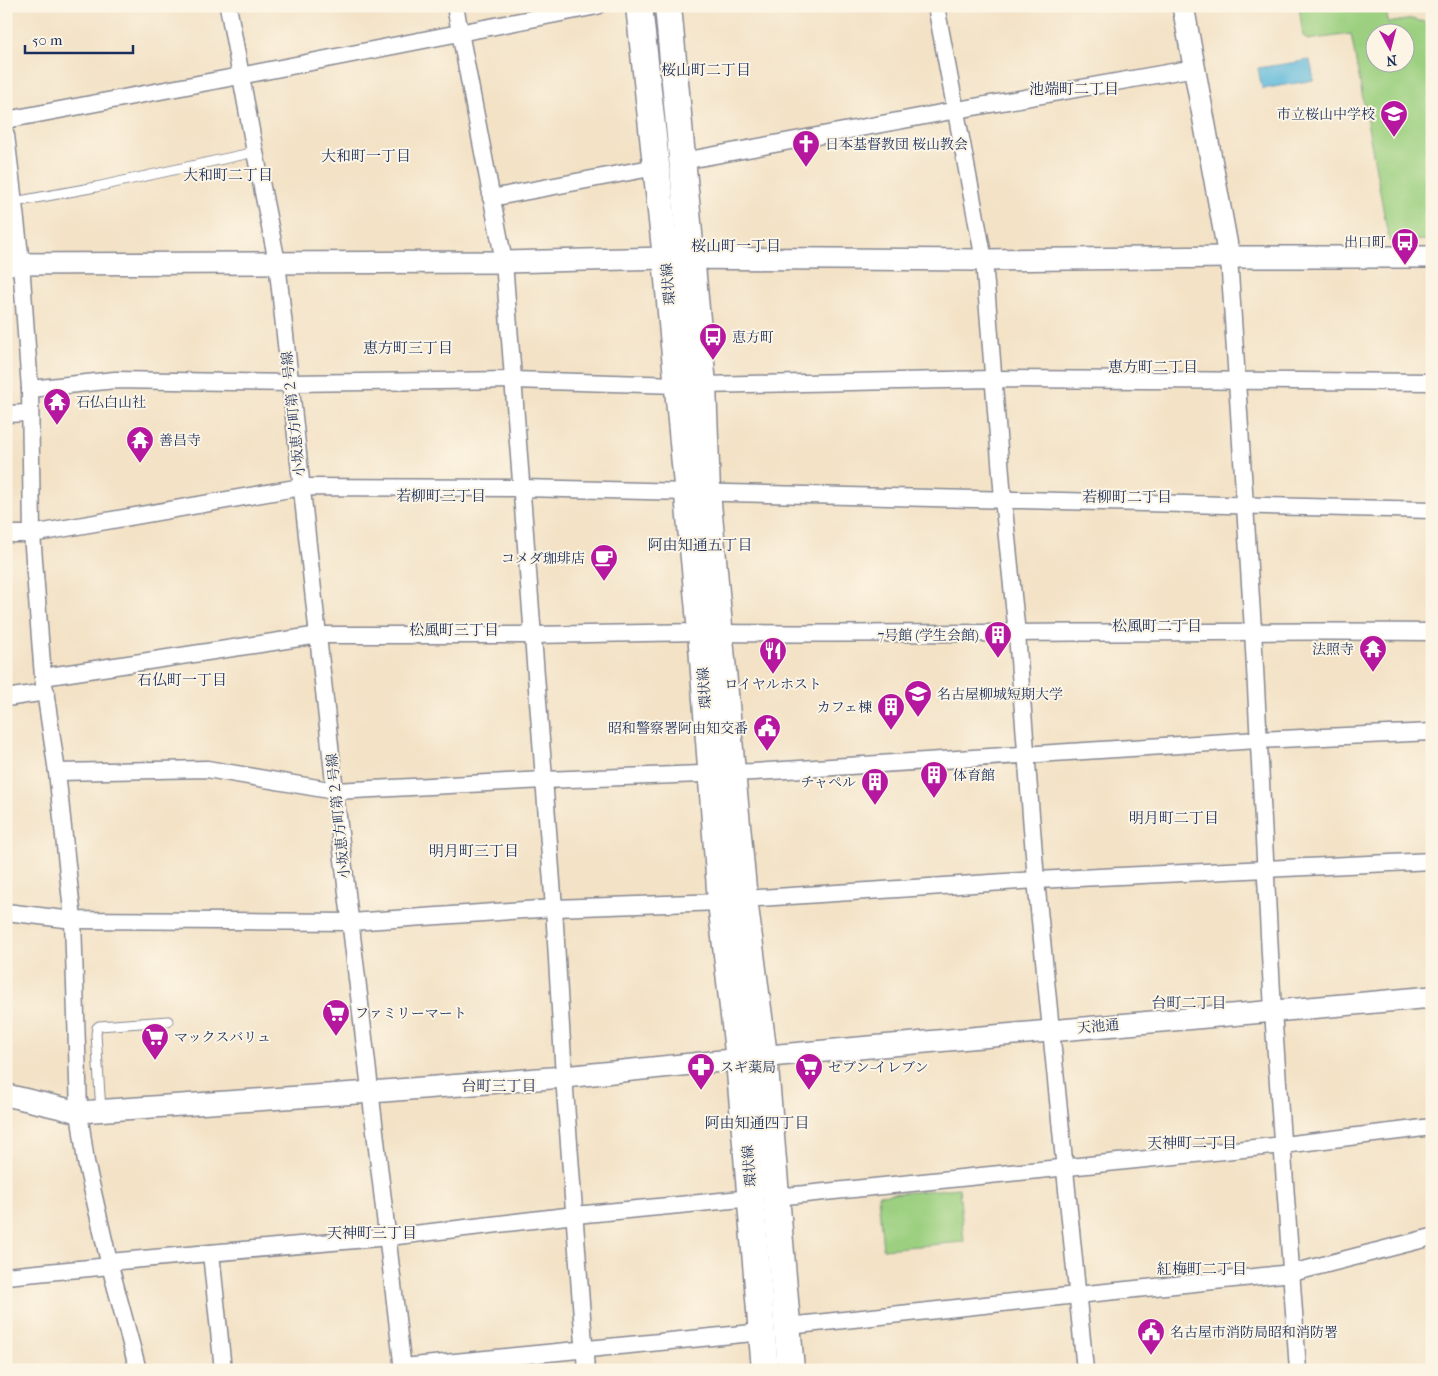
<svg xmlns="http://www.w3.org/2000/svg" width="1438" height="1376" viewBox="0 0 1438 1376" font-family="'IM FELL French Canon','Noto Serif JP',serif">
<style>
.green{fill:#9cd080;stroke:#5c806f;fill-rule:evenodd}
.water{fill:#5cb8da;stroke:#3c749c}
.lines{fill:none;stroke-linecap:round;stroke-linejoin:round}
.service-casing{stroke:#878892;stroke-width:11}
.minor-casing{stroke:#878892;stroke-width:19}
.tertiary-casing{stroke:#878892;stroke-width:24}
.primary-casing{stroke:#878892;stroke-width:29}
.service{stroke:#fff;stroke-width:9}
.minor{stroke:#fff;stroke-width:16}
.tertiary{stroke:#fff;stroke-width:21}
.primary{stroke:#fff;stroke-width:26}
.labels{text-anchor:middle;stroke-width:4;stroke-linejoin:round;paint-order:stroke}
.poi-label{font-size:14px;fill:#1b2f5e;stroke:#fcf5e5;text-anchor:start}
.street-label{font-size:14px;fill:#1b2f5e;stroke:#fcf5e5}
.neighbourhood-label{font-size:15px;fill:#1b2f5e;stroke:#fcf5e5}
</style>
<rect width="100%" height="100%" fill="#fcf5e5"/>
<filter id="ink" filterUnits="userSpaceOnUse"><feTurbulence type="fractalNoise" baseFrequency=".02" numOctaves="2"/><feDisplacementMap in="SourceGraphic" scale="10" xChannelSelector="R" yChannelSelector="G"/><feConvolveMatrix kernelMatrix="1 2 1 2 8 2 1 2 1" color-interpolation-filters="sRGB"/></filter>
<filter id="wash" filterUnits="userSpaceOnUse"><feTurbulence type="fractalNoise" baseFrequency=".0096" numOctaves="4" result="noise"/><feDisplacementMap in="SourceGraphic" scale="20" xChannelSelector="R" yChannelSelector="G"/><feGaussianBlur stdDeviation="1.12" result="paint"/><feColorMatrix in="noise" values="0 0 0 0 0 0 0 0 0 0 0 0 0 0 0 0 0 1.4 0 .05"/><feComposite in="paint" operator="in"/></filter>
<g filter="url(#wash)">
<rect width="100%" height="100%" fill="#f3e2c6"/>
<!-- green -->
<g class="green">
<path d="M1299,6H1386L1388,23L1412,19L1432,24V240L1389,241L1351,34L1307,40L1303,36ZM1376,32H1406V62H1376Z"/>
<path d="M959,1188L964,1242L883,1249L878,1195Z"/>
</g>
<!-- water -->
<path class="water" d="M1310,60L1314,80L1262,89L1258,68Z"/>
</g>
<g filter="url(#ink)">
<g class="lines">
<defs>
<g id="service">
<path d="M14,202L96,187L255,152"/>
<path d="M101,1111L96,1034L97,1028L99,1026L168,1021"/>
</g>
<g id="minor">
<path d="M228,6L255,152L277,262L335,791L403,1370"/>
<path d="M455,6L504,262L554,908L564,1077L586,1370"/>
<path d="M936,6L984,260L1003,499L1017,634L1036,880L1085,1370"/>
<path d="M6,120L240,76L597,6"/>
<path d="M6,135L21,263L30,389L32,534L43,677L57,772L73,920L79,1112L86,1162L109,1262L138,1370"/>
<path d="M683,161L957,110L1195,68"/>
<path d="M491,198L656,167"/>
<path d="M1229,257L1253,630L1273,1011L1298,1370"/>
<path d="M703,385L993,379L1432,382"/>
<path d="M30,389L115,380L290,383L513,380L678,385"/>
<path d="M6,414L29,413"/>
<path d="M6,534H32L301,487L522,488L1432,510"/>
<path d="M721,633C958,635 1195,630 1432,632"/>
<path d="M43,677L319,635H533L701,632"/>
<path d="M6,698L46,692"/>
<path d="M57,772L207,769L335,791L544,780L754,772L1258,740L1432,732"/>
<path d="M744,899L1036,880L1432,861"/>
<path d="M6,912L73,920L351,922L554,908L721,902"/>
<path d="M776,1197L1283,1145L1432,1127"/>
<path d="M211,1253L223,1370"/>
<path d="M109,1262L389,1237L575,1215L752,1198"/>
<path d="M6,1276L110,1266"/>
<path d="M788,1326L1077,1295L1292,1273L1432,1237"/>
<path d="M403,1367L763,1332"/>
</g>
<g id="tertiary">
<path d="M1183,6L1229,257"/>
<path d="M6,264L504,262L666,258L984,260L1229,257H1432"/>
<path d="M6,1095L79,1112L371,1092L564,1077L780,1055L1432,997"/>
</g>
<g id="primary">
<path d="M639,6L666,258L685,464L701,632L721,902L739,1060L765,1370"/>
<path d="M668,6L703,385L707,492L732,772L744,899L764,1056L791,1370"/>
</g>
</defs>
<!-- service casing -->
<use href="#service" class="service-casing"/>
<!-- minor casing -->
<use href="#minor" class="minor-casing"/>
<!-- tertiary casing -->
<use href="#tertiary" class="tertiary-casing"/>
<!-- primary casing -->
<use href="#primary" class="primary-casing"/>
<!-- service -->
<use href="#service" class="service"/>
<!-- minor -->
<use href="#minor" class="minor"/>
<!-- tertiary -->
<use href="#tertiary" class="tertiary"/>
<!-- primary -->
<use href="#primary" class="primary"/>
</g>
</g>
<!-- icons -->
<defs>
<symbol id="school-pin" viewBox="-11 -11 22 30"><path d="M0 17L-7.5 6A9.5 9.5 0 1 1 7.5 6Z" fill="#b5179e" stroke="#fcf5e5"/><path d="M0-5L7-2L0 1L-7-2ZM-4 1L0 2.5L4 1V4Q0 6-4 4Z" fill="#fff"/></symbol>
<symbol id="church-pin" viewBox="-11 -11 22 30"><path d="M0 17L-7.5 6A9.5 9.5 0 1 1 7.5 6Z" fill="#b5179e" stroke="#fcf5e5"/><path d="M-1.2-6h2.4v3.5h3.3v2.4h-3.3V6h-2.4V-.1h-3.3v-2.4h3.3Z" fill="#fff"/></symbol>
<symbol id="bus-pin" viewBox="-11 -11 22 30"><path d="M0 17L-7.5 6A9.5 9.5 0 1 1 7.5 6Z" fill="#b5179e" stroke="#fcf5e5"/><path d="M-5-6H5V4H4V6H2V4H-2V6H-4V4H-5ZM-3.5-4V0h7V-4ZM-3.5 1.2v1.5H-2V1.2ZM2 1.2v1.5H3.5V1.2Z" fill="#fff"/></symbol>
<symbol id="temple-pin" viewBox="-11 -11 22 30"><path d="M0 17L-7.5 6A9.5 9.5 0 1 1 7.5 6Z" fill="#b5179e" stroke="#fcf5e5"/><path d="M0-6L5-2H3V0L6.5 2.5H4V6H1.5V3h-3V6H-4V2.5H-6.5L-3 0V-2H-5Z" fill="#fff"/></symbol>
<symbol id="cafe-pin" viewBox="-11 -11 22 30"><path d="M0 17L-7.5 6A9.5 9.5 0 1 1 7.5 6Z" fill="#b5179e" stroke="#fcf5e5"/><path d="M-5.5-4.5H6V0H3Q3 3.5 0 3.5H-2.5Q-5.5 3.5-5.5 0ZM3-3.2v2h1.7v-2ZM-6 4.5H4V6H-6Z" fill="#fff"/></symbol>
<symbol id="building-pin" viewBox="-11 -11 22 30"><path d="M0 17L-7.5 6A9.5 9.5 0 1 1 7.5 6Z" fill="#b5179e" stroke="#fcf5e5"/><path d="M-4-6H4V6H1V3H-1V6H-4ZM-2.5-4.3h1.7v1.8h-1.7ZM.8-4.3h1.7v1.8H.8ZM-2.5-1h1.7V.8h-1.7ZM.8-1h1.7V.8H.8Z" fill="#fff"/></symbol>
<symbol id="restaurant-pin" viewBox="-11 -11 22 30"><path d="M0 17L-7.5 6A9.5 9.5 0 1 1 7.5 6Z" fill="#b5179e" stroke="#fcf5e5"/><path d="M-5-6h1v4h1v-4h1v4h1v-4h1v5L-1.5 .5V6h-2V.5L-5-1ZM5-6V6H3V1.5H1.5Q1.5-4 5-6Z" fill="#fff"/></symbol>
<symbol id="university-pin" viewBox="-11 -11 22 30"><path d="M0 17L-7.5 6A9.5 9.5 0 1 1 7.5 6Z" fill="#b5179e" stroke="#fcf5e5"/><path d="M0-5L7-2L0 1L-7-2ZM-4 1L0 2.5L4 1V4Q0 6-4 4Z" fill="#fff"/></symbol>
<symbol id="civic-pin" viewBox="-11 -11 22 30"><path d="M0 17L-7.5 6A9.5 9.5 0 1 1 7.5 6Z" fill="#b5179e" stroke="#fcf5e5"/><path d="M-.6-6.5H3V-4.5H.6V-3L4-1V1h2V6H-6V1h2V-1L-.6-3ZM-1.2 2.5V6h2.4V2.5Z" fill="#fff"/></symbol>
<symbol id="supermarket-pin" viewBox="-11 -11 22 30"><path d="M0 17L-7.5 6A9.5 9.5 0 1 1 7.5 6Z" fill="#b5179e" stroke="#fcf5e5"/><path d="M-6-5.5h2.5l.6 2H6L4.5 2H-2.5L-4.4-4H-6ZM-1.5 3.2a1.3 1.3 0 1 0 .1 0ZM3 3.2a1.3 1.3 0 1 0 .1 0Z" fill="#fff"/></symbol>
<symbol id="pharmacy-pin" viewBox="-11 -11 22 30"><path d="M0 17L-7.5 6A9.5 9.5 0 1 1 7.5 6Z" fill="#b5179e" stroke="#fcf5e5"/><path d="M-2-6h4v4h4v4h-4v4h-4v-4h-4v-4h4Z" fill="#fff"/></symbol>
</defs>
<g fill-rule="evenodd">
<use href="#school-pin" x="1378" y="98" width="32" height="43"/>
<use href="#church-pin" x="790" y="128" width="32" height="43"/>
<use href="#bus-pin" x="1389" y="226" width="32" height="43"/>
<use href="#bus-pin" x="697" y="321" width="32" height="43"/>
<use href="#temple-pin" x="41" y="386" width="32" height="43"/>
<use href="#temple-pin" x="124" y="424" width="32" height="43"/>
<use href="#cafe-pin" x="588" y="542" width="32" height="43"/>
<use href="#building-pin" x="982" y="619" width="32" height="43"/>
<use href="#temple-pin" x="1357" y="633" width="32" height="43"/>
<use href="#restaurant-pin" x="757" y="635" width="32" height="43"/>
<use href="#university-pin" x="902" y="678" width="32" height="43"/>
<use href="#building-pin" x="875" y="691" width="32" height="43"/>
<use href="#civic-pin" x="751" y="712" width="32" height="43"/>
<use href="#building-pin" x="918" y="759" width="32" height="43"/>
<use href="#building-pin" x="859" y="766" width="32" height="43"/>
<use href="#supermarket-pin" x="320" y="997" width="32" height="43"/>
<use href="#supermarket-pin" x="139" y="1021" width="32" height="43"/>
<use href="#pharmacy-pin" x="685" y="1051" width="32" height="43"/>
<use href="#supermarket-pin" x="793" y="1051" width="32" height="43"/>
<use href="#civic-pin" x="1135" y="1316" width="32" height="43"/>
</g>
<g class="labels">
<!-- poi labels -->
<g class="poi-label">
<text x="1375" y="119" text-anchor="end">市立桜山中学校</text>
<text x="825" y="149">日本基督教団 桜山教会</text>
<text x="1386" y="247" text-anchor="end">出口町</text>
<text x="732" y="342">恵方町</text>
<text x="76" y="407">石仏白山社</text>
<text x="159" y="445">善昌寺</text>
<text x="585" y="563" text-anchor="end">コメダ珈琲店</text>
<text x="979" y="640" text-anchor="end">7号館 (学生会館)</text>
<text x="1354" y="654" text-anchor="end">法照寺</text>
<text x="773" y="689" text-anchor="middle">ロイヤルホスト</text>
<text x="937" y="699">名古屋柳城短期大学</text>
<text x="872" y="712" text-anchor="end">カフェ棟</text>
<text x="748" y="733" text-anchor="end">昭和警察署阿由知交番</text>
<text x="953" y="780">体育館</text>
<text x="856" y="787" text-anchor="end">チャペル</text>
<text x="355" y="1018">ファミリーマート</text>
<text x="174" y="1042">マックスバリュ</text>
<text x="720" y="1072">スギ薬局</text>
<text x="828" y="1072">セブン-イレブン</text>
<text x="1170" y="1337">名古屋市消防局昭和消防署</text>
</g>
<!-- street labels -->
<g class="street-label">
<text transform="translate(668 284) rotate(-95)" y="5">環状線</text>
<text transform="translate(293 414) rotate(-96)" y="5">小坂恵方町第２号線</text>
<text transform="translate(704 688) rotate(-94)" y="5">環状線</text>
<text transform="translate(338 816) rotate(-96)" y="5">小坂恵方町第２号線</text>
<text transform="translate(1098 1026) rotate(-5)" y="5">天池通</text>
<text transform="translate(749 1166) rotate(-95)" y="5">環状線</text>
</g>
<!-- neighbourhood labels -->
<g class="neighbourhood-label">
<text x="706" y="75">桜山町二丁目</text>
<text x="1074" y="94">池端町二丁目</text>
<text x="366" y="161">大和町一丁目</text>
<text x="228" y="180">大和町二丁目</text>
<text x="736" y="251">桜山町一丁目</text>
<text x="408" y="353">恵方町三丁目</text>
<text x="1153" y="372">恵方町二丁目</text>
<text x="441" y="501">若柳町三丁目</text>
<text x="1127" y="502">若柳町二丁目</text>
<text x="700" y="550">阿由知通五丁目</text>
<text x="1157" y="631">松風町二丁目</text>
<text x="454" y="635">松風町三丁目</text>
<text x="182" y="685">石仏町一丁目</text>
<text x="1174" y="823">明月町二丁目</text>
<text x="474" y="856">明月町三丁目</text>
<text x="1189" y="1008">台町二丁目</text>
<text x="499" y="1091">台町三丁目</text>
<text x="757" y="1128">阿由知通四丁目</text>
<text x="1192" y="1148">天神町二丁目</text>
<text x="372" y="1238">天神町三丁目</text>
<text x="1202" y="1274">紅梅町二丁目</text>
</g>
</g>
<!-- margin -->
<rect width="1438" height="1376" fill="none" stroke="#fcf5e5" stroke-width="25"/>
<!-- north arrow -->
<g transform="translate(1390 48) rotate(173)"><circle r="24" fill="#fcf5e5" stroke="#a2a6af"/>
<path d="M0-4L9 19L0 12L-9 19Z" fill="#b5179e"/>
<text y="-8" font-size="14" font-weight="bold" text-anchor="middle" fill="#1b2f5e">N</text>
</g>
<!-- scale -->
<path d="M25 45v8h108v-8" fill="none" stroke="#1b2f5e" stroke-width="2.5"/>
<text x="32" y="45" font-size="15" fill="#1b2f5e" stroke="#fcf5e5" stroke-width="4" paint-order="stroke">50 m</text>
</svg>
